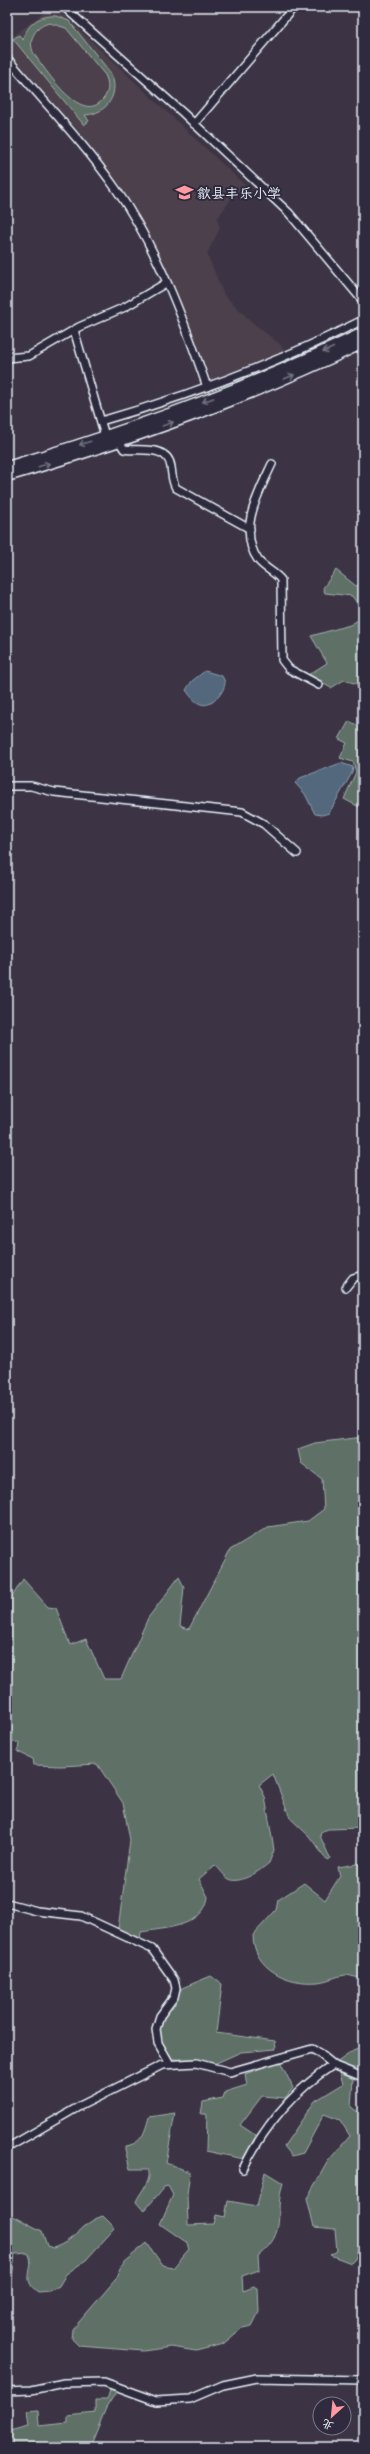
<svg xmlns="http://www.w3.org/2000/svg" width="370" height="2454" viewBox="0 0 370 2454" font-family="'Patrick Hand','LXGW WenKai TC',sans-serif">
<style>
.built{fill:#4c404c}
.green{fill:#5e6f66;stroke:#a3b0af;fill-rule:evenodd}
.water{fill:#52687d;stroke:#8e9fae}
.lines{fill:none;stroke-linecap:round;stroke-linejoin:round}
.street-casing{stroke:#e8f1f8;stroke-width:10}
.secondary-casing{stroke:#e8f1f8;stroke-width:13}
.street{stroke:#2f2a3d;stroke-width:7}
.secondary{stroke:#2f2a3d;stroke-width:10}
.oneway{stroke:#70707e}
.labels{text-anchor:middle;stroke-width:4;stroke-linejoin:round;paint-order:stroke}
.poi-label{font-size:14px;fill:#e8f1f8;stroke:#2f2a3d;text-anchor:start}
</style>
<rect width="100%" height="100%" fill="#3c3444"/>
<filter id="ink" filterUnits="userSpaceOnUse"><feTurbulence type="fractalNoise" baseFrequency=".025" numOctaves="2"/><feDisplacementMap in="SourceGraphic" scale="8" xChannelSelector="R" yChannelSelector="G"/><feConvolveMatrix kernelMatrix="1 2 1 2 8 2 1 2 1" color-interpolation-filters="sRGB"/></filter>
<g filter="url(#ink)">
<!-- built -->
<path class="built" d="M51,7H55L248,188L242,197L233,196L217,219L220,228L207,254L224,295L253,323L281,345L285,353L212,382L154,244L122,191L79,132L7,52V41Z"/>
<!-- green -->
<g class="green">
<path d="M56,16L69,21L110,72C121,92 108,114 85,115L89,121L84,125L13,39L19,35L23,40C27,24 39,15 56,16ZM50,23L66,28L105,75C109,83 109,91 104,98C82,128 46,70 34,54C27,40 35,26 50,23Z"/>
<path d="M336,570L356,586L363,584V612L352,596L325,593L323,588Z"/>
<path d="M363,617V698L359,696L357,684L344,680L331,688L308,675L327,663L311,636L350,625Z"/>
<path d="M349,721L363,728V809L344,799L356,772L353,762L340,758L347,743L339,739Z"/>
<path d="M363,1437V1828L328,1829L321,1832L320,1836L330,1858L327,1860L309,1836L290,1818L273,1774L259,1785L265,1797L274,1850L269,1863C261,1870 240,1885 229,1879C223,1875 220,1869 215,1865L199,1879L208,1897C204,1927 165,1928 141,1932L140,1940L118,1929L130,1840L123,1803L97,1764L61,1766L34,1765L33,1759L18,1752L19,1743L7,1740V1605L23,1579L48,1607L56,1608L70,1645L86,1639L104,1679H121L148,1618L179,1577L184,1587L180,1626L189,1629L230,1550L268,1527L308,1521L324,1509L322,1479L301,1463L298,1449L315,1443Z"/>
<path d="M363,1863V1977C357,1979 351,1975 345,1975C336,1976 328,1981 318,1982C288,1985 253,1969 253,1935L276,1910L278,1900L304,1883L325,1900L340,1876L338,1867Z"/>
<path d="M211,1976L222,1984L216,2033L275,2041L276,2049L241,2052L214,2064L198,2060L172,2059L160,2039L159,2028L163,2017L182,1988Z"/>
<path d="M363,2047V2074L336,2063L353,2051Z"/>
<path d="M280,2061L293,2088L285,2098L262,2096L240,2125L258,2137L244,2159L206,2151L207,2114H201L203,2102L223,2098L225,2092L247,2085L245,2074Z"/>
<path d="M340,2073L353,2079L351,2107L363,2116V2233L355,2259L351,2263L330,2255L337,2251L335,2229L314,2227L307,2198L328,2161L350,2136L340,2120L324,2114L303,2153L292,2156L284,2146L315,2101L343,2084Z"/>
<path d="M175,2113L166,2163L190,2172L187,2194L188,2225L214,2224L216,2215L225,2217L228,2201L257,2206L265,2172L283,2183C273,2216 289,2231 258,2256L259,2270L242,2276L243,2291L254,2287L258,2289L259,2312L252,2326L242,2328L223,2344L196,2351L171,2347L143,2351L79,2346L72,2339L73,2329L116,2279L124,2262L147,2243L163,2266L173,2268L189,2249L186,2242L160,2224L173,2195L168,2186L164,2187L146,2209L143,2210L136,2202C140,2191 153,2181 148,2169H130L125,2149V2146C142,2144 145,2132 149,2117Z"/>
<path d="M11,2215L42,2231L47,2246L53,2248C59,2246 65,2243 70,2239C83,2230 86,2221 103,2216L115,2228L86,2260L66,2274L59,2286L49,2291L38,2292C19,2279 37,2268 28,2253L15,2254L7,2319V2217Z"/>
<path d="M111,2387L118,2389L106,2408L90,2447H7V2432L29,2426L27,2411L38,2410L39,2426L68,2423V2416L95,2413V2400H107Z"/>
</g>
<!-- water -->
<g class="water">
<path d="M205,671L222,676L225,682C225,687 222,692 219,696C206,711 196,705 186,690L192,681Z"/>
<path d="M341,763L353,767L352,773L329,813L322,815L315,814L305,794L295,783L300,778Z"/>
</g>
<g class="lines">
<defs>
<g id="street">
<path d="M64,7L183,113L289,213L363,301"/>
<path d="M7,58C43,101 84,143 116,189C157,248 184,320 207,387"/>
<path d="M194,124L294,7"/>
<path d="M74,330L105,436"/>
<path d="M7,358L29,356L79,327L125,307L166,283"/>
<path d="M101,421C192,395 279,362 363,320"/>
<path d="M119,441L124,449C139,452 168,444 171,467C172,474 172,482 176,488L250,529"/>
<path d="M272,464C259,492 237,530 258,560C264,568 275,572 281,580L282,660L289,669L319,685"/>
<path d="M7,786H31L54,792L242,812L264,824L297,853"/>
<path d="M346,1287L353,1278L363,1275"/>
<path d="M7,1903L37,1911L81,1916L152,1949L174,1980L176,1988L174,1997L160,2016L156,2029L158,2043L170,2064"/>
<path d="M7,2148L80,2106L162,2065L196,2063L230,2072L312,2049L319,2053L335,2066L363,2077"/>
<path d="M243,2169C264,2126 293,2091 333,2065"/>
<path d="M7,2391L31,2390L64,2383L104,2382L156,2401L190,2399L223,2385L257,2378L363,2380"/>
</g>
<g id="secondary">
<path d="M7,467C129,431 249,388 363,333"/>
<path d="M7,476C129,441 249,398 363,343"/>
</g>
</defs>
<!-- street casing -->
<use href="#street" class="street-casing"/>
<!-- secondary casing -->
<use href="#secondary" class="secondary-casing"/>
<!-- street -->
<use href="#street" class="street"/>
<!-- secondary -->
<use href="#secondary" class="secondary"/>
</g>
<!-- one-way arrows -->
<defs><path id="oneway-shaft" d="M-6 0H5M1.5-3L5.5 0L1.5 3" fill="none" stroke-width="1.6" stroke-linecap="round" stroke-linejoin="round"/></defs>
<g class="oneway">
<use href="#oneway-shaft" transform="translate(328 350) rotate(156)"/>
<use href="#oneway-shaft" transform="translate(289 377) rotate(-23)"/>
<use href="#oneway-shaft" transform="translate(208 400) rotate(160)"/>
<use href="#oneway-shaft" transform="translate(168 424) rotate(-20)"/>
<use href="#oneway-shaft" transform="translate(85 443) rotate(162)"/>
<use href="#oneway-shaft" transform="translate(44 465) rotate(-17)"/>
</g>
</g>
<!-- icons -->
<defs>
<symbol id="school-bare" viewBox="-9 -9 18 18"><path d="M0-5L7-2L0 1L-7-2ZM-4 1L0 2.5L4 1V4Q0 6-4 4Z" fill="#ff9aa2" stroke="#2f2a3d" stroke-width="2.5" paint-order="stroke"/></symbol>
</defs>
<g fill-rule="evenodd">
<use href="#school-bare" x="172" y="180" width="25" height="25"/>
</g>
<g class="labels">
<!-- poi labels -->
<g class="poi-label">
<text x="197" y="198">歙县丰乐小学</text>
</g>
</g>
<!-- margin -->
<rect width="370" height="2454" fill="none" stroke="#2f2a3d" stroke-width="24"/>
<rect x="12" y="12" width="346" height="2430" fill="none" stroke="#e8f1f8" stroke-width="1.5" filter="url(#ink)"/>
<!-- north arrow -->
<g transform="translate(332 2416) rotate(207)"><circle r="19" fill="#2f2a3d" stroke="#797a88"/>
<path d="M0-3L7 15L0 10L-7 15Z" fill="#ff9aa2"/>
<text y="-6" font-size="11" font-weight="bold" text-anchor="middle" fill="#e8f1f8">北</text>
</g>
</svg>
